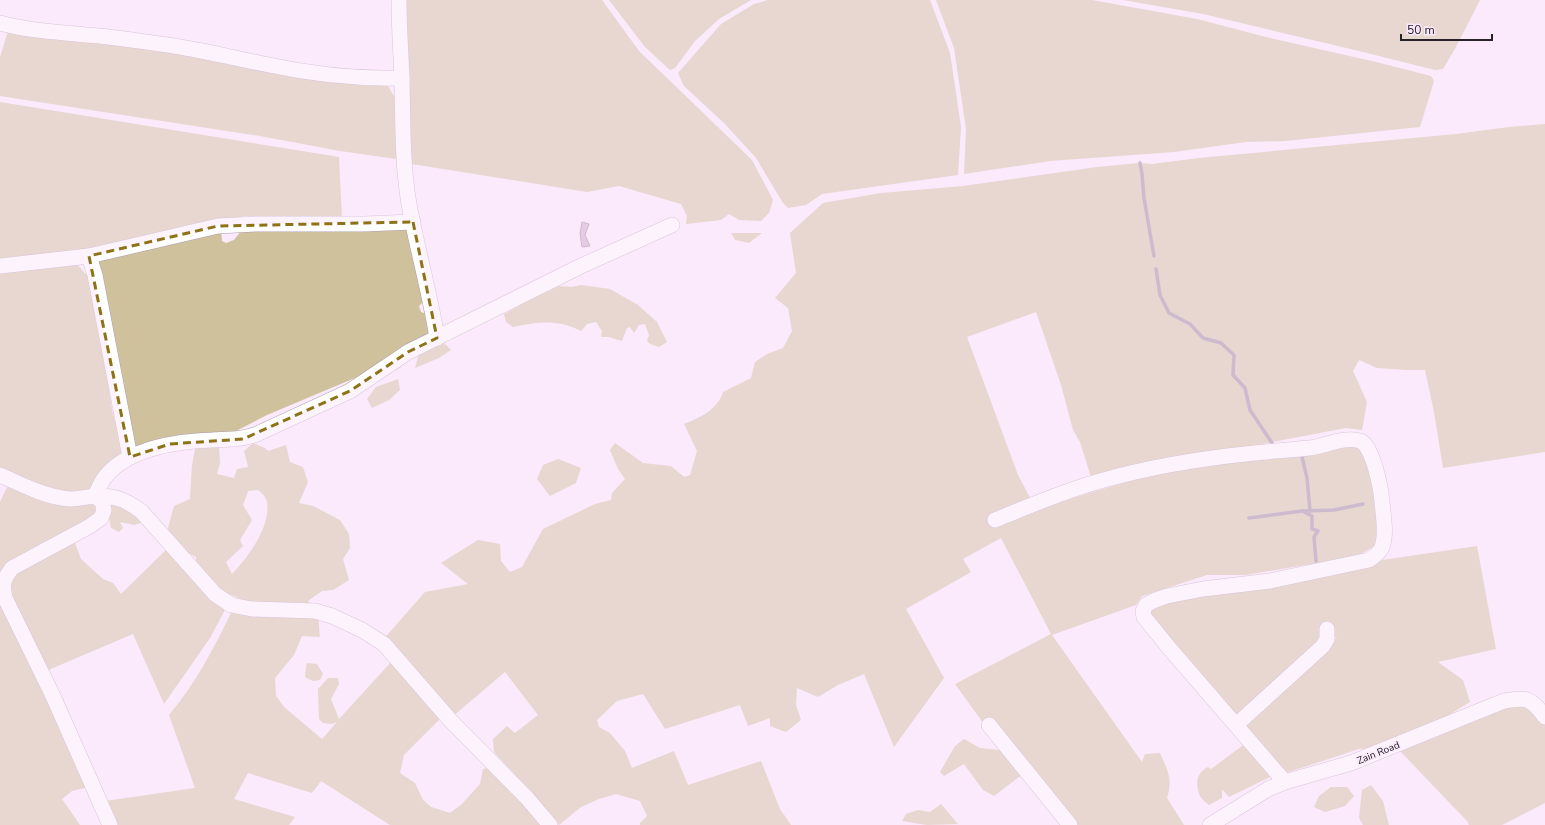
<svg xmlns="http://www.w3.org/2000/svg" width="1545" height="825" viewBox="0 0 1545 825" font-family="'Nunito Sans',sans-serif">
<style>
.green{fill:#cec19b;fill-rule:evenodd}
.water{fill:#c7a9c9;stroke:#978099}
.lines{fill:none;stroke-linecap:round;stroke-linejoin:round}
.stream{stroke:#978099;stroke-width:3.5}
.minor-casing{stroke:#ae9daf;stroke-width:16}
.minor{stroke:#fff;stroke-width:15}
.marked{fill:none;stroke:#8d7316;stroke-width:3;stroke-dasharray:8 5;stroke-linejoin:round}
.labels{text-anchor:middle;stroke-width:3;stroke-linejoin:round;paint-order:stroke}
.street-label{font-size:10px;fill:#282229;stroke:#fbe9fc}
</style>
<rect width="100%" height="100%" fill="#fbe9fc"/>
<!-- green -->
<g class="green">
<path d="M403,0H602L639,51L752,160L773,200L769,213L761,221L739,220L729,214L721,220L686,224L687,216L681,204L619,186L587,192L412,164L410,139Z"/>
<path d="M609,0H751L719,19L695,41L675,68L670,70L645,47Z"/>
<path d="M768,0H930L950,53L961,127L958,175L822,194L806,205L788,208L783,203L756,158L725,124L684,86L678,73L721,24L754,4Z"/>
<path d="M936,0H1092L1197,19L1266,37L1376,62L1431,76L1434,81L1420,127L1285,141L1246,142L1174,152L1050,161L964,174L966,129L954,48Z"/>
<path d="M1123,0H1480L1456,47L1443,69L1435,70L1359,51L1203,14Z"/>
<path d="M9,28L223,60L283,72L388,86L395,98L403,160L340,151L260,136L0,96V57Z"/>
<path d="M0,102L339,157L342,218L245,216L79,251L0,261Z"/>
<path d="M1545,124V452L1443,468L1434,412L1425,370H1407L1377,368L1359,360L1353,371L1367,402L1362,430L1346,428L1091,477L1080,442L1073,430L1061,385L1036,312L967,337L1018,475L1036,509L1150,475L1351,444L1363,450L1375,493L1380,525L1374,546L1358,556L1246,575H1207L1142,596L1136,605L1052,635L1142,762L1145,754L1160,753C1168,771 1173,779 1167,798L1184,825H1076L984,724L955,684L1051,634L1001,538L963,559L971,572L906,609L944,678L894,747L864,674L838,685L818,697L797,688L796,705L801,720L786,732L770,726V718L748,726L740,705L665,729L643,694L617,701L597,720L599,727L610,733L625,751L632,768L674,751L688,785L761,761L780,809L791,825H640V823L647,816L640,801L616,794L599,799L581,807L559,825L532,793L494,752L493,739L507,726L515,733L538,715L505,672L452,717L382,641L425,592L468,584L441,563L478,540L500,544L501,561L510,572L522,567L543,529L595,504L611,500L612,493L625,479L618,469L610,450L615,443L643,463L671,466L684,477L690,475L697,451L684,424C700,418 718,409 723,392L751,378L755,362L767,354L783,348L792,331L788,308L775,298L796,273L790,233L823,203L881,193L963,186L1097,167L1140,163L1152,164L1199,158L1456,134L1509,127Z"/>
<path d="M245,226L413,228L426,299L419,306L421,312L431,316L429,335L419,342L400,368L386,373L362,375L267,415L236,431L212,433L135,451L96,261L221,230L222,241L226,243L234,240Z"/>
<path d="M731,233H762L749,243L735,240Z"/>
<path d="M75,262L90,279L113,414L123,452L103,468L89,491L72,494L40,484L0,468V270Z"/>
<path d="M581,285L610,289L638,305L657,322L667,342L659,347L650,344L647,341L649,335L645,324L639,325L634,333L630,327L627,328L622,341L608,337H601L602,331L596,322L587,324L581,331C557,319 538,322 513,327L506,322L504,314L531,299L559,286L571,287Z"/>
<path d="M443,342L451,350L439,358L415,368L419,354Z"/>
<path d="M398,379L400,390L389,400L372,408L367,399L376,387Z"/>
<path d="M205,443L219,446L220,463L217,474L234,478L237,469L248,467L244,451L253,443L265,448L268,451L286,445L290,462L303,467L308,482L299,503L313,506L340,520L349,534L350,548L343,559L349,580L333,590L322,591L308,601C321,613 318,621 320,637L302,636L294,655L275,678L276,696L284,707L322,739L337,722L331,724L323,723L319,719L318,689L328,678H338L339,684L331,699L339,719L393,660L443,716L404,755L400,773L415,783L423,800L431,807L450,813L462,804L480,784L483,769L491,767L548,825H390L321,781L312,793L248,773L234,799L295,817L289,825H115L105,801L195,788L169,715C196,683 215,646 233,609L251,603L224,592L196,567V557L186,552L167,532L174,506L190,499L192,465L195,449ZM258,490C262,493 266,497 267,502C271,527 248,557 232,574L226,562L243,546L240,540L252,520L243,505L248,491Z"/>
<path d="M558,459L581,468L576,483L550,496L537,479L543,465Z"/>
<path d="M7,487L59,503H91L98,505L97,515L1,577L89,787L72,791L62,799L80,825H0V502Z"/>
<path d="M108,500L146,521L134,525L120,522L123,528L119,532L111,528L108,513Z"/>
<path d="M73,538L81,559L103,579L113,583L121,594L168,548L226,608L210,638L164,704L133,634L46,671L8,592V581L17,569Z"/>
<path d="M1477,546L1496,649L1438,662L1463,680L1470,702L1396,747L1359,749L1283,774L1241,726L1337,637L1321,641L1242,718L1233,715L1145,613L1150,603L1376,561Z"/>
<path d="M307,663L317,664L323,674L320,680L313,681L305,677L306,667Z"/>
<path d="M1494,701L1530,705L1545,725V803L1502,825H1469L1467,821L1399,750Z"/>
<path d="M964,739L980,748L1009,751L1023,774L994,796L983,790L964,764L944,776L940,772L955,746Z"/>
<path d="M1246,743L1272,776L1229,797L1222,789V798L1209,805C1206,803 1202,799 1200,796C1195,784 1196,773 1208,767L1211,769Z"/>
<path d="M1371,785L1383,801L1389,825H1363L1359,818L1362,790Z"/>
<path d="M1331,787H1347L1354,796L1345,806L1325,812L1314,807L1319,796Z"/>
<path d="M941,804L958,824L927,825L902,821L906,814L918,810L930,812Z"/>
</g>
<!-- water -->
<path class="water" d="M582,222L589,224L585,235L590,246L582,247L580,233Z"/>
<g class="lines">
<!-- stream -->
<g class="stream">
<path d="M1140,163L1142,174L1144,198L1154,256"/>
<path d="M1156,269L1160,295L1169,313L1190,324L1203,338L1221,343L1234,355L1233,375L1245,388L1250,410L1272,443"/>
<path d="M1302,457L1307,478L1310,511"/>
<path d="M1304,512L1312,516V529L1318,531L1314,537L1316,561"/>
<path d="M1249,518L1302,511L1334,510L1363,504"/>
</g>
<defs>
<g id="minor">
<path d="M399,0C399,27 401,53 402,79C403,121 402,163 409,204C417,249 430,293 437,338"/>
<path d="M0,23C28,31 58,32 87,35C116,37 145,42 174,46C206,51 238,59 269,65C311,74 359,79 402,78"/>
<path d="M89,256L95,275L130,457"/>
<path d="M0,266L89,256L218,226L256,224H364L413,222"/>
<path d="M0,475C20,484 48,498 70,499C78,499 87,497 95,496C98,489 101,482 105,477C128,448 178,441 212,440C230,439 241,440 257,434L350,391L408,352L581,266L672,225"/>
<path d="M95,496C116,496 124,499 141,511L215,594L231,605L252,609L315,611L332,616L362,630L384,644L451,721L527,798L550,825"/>
<path d="M95,496L102,502L104,510L101,518L90,526L12,568C3,580 2,584 5,598L53,696L110,825"/>
<path d="M995,520C1029,506 1064,491 1100,481C1149,467 1204,458 1255,453C1273,451 1291,450 1309,448C1325,446 1345,436 1360,441C1373,445 1381,489 1382,502C1383,515 1387,534 1382,547C1380,553 1374,556 1369,560L1270,581L1203,589L1167,596L1153,601L1146,605L1143,611L1144,617L1170,649L1285,782"/>
<path d="M989,725L1070,825"/>
<path d="M1236,725L1323,646L1327,639V629"/>
<path d="M1210,825L1268,789L1285,782L1351,763L1504,701C1527,697 1531,698 1545,717"/>
</g>
</defs>
<!-- minor casing -->
<use href="#minor" class="minor-casing"/>
<!-- minor -->
<use href="#minor" class="minor"/>
</g>
<!-- marked area -->
<path d="M0 0H1545V825H0ZM413,222L437,338L408,352L350,391L243,439L170,444L130,457L89,256L218,226Z" fill="#fbe9fc" fill-opacity=".55" fill-rule="evenodd"/>
<path class="marked" d="M413,222L437,338L408,352L350,391L243,439L170,444L130,457L89,256L218,226Z"/>
<g class="labels">
<!-- street labels -->
<g class="street-label">
<text transform="translate(1378 752) rotate(-22)" y="4">Zain Road</text>
</g>
</g>
<!-- scale -->
<path d="M1401 34v6h91v-6" fill="none" stroke="#282229" stroke-width="2"/>
<text x="1407" y="34" font-size="12" fill="#282229" stroke="#fbe9fc" stroke-width="3" paint-order="stroke">50 m</text>
</svg>
